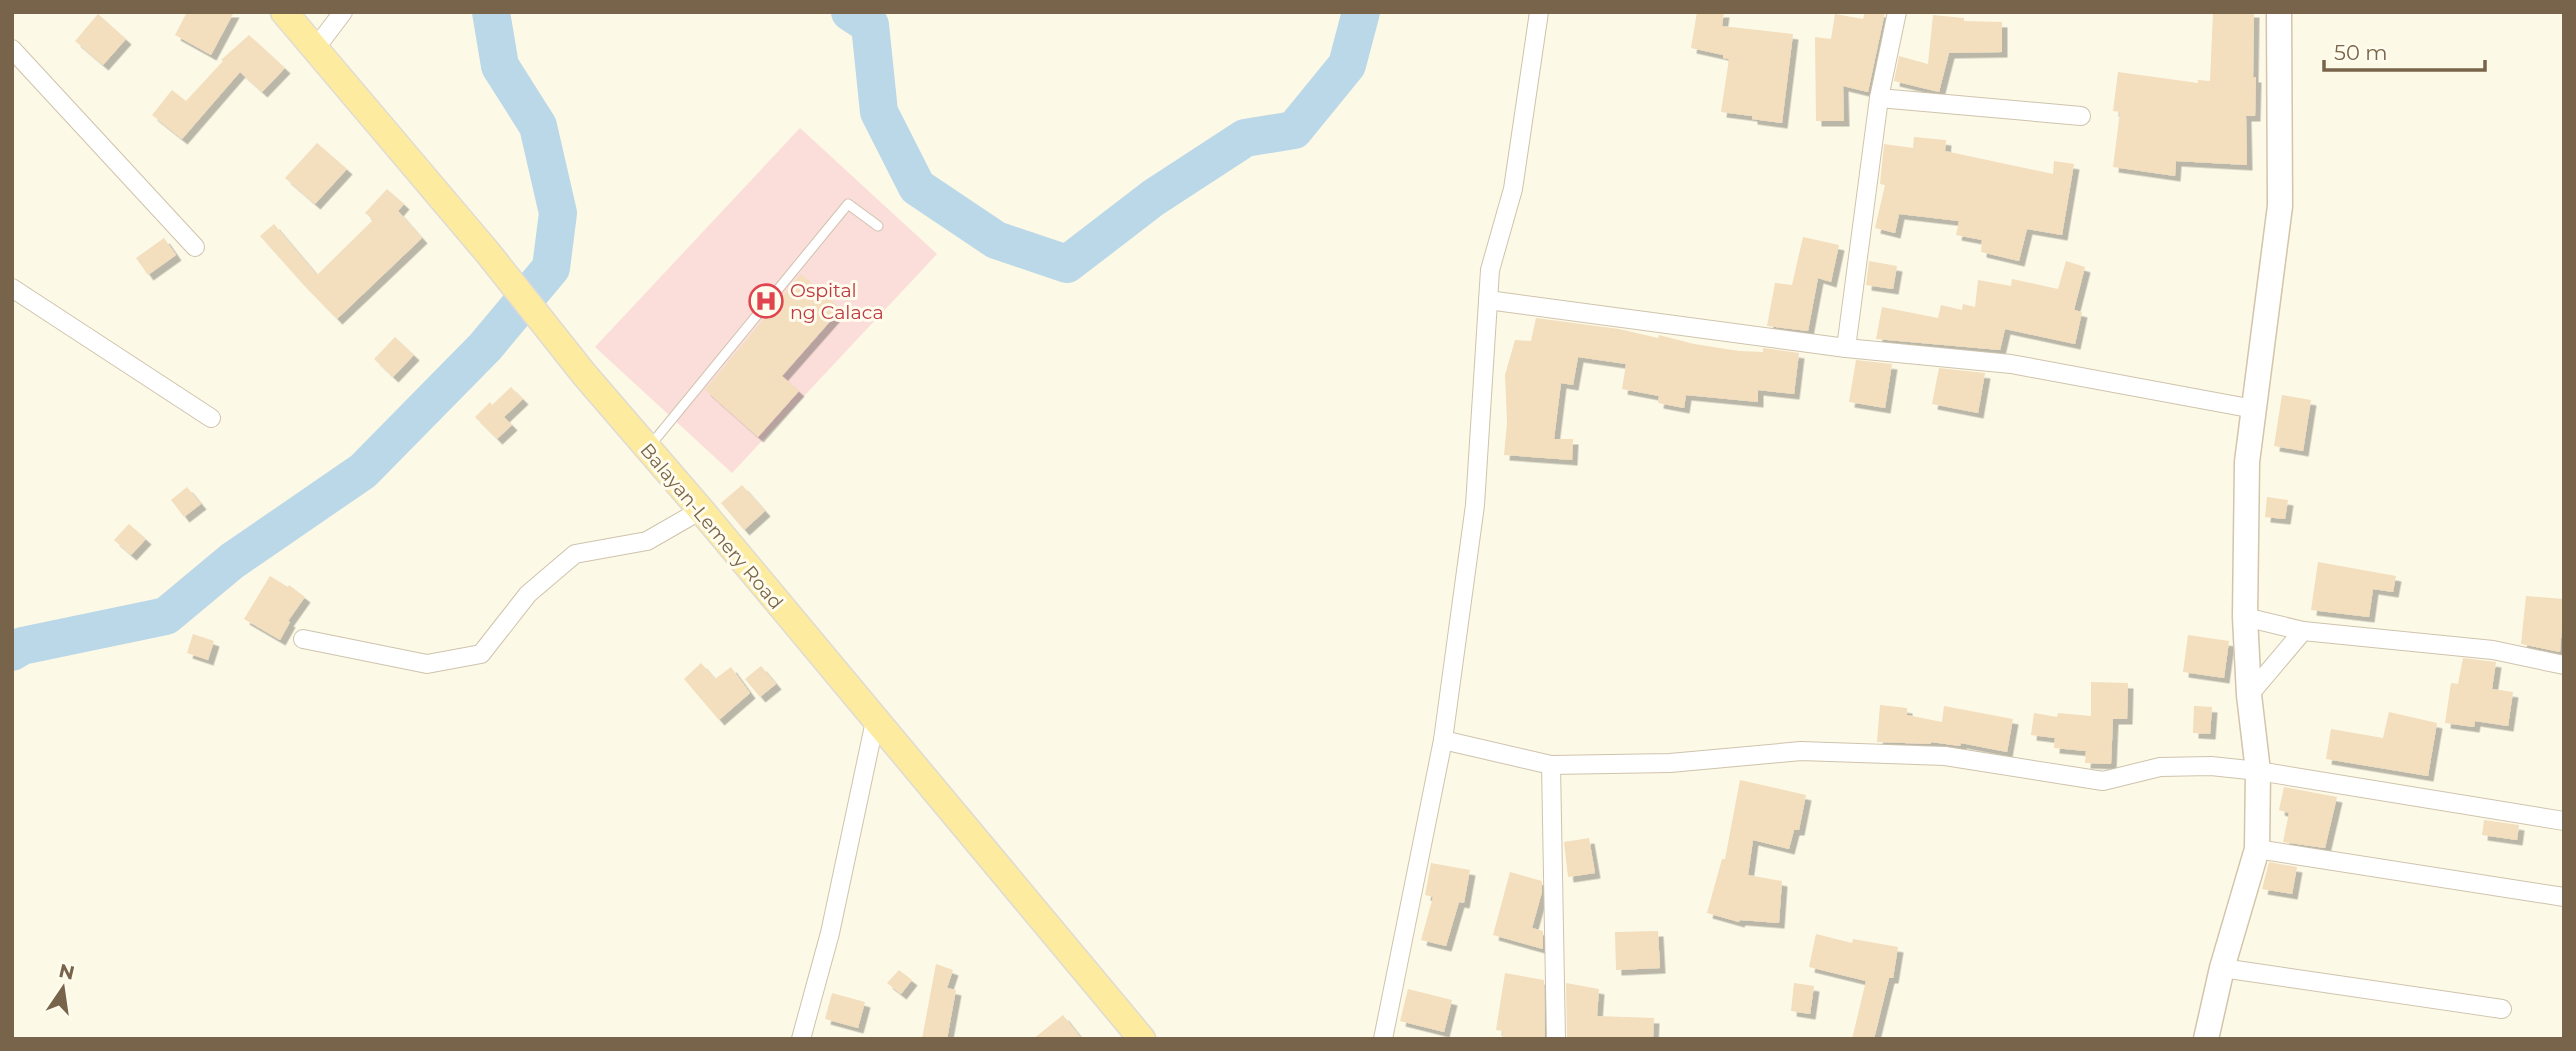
<svg xmlns="http://www.w3.org/2000/svg" width="2576" height="1051" viewBox="0 0 2576 1051" font-family="Montserrat,sans-serif">
<style>
.medical{fill:#fbddda}
.lines{fill:none;stroke-linecap:round;stroke-linejoin:round}
.river{stroke:#bbd8e8;stroke-width:38}
.building{fill:#f3debe;filter:url(#shadow)}
.lane-casing{stroke:#cfc3ac;stroke-width:11}
.street-casing{stroke:#cfc3ac;stroke-width:20}
.secondary-casing{stroke:#d3c4aa;stroke-width:27}
.primary-casing{stroke:#dfdad4;stroke-width:29}
.lane{stroke:#fff;stroke-width:9}
.street{stroke:#fff;stroke-width:18}
.secondary{stroke:#fff;stroke-width:24}
.primary{stroke:#fdec9f;stroke-width:26}
.labels{text-anchor:middle;stroke-width:6;stroke-linejoin:round;paint-order:stroke}
.health-label{font-size:19px;fill:#be3a42;stroke:#fffcee;text-anchor:start}
.street-label{font-size:19px;fill:#78644a;stroke:#fffcee}
</style>
<defs>
<filter id="shadow"><feDropShadow dx="5.5" dy="5.5" stdDeviation="0" flood-color="#0004"/></filter>
</defs>
<rect width="100%" height="100%" fill="#fdf9e7"/>
<!-- medical -->
<path class="medical" d="M800,128L937,254L732,473L595,347Z"/>
<g class="lines">
<!-- river -->
<g class="river">
<path d="M850,12L870,25L879,112L917,187L996,240L1067,264L1153,198L1245,138L1294,130L1347,65L1361,12"/>
<path d="M12,652L22,646L166,616L232,561L363,471L485,347L551,268L558,213L538,126L500,66L491,12"/>
</g>
</g>
<!-- building -->
<g class="building">
<path d="M187,12H234L211,55L175,35Z"/>
<path d="M1697,12H1724L1722,26L1793,34L1782,123L1752,119V116L1721,112L1729,59L1723,58V55L1691,48Z"/>
<path d="M1865,12H1885L1868,92L1843,86L1844,121H1816L1815,37L1831,39L1835,14L1863,19Z"/>
<path d="M2213,12H2254L2253,77H2256L2255,116H2246L2247,165L2176,161L2175,176L2113,167L2120,112L2113,111L2118,72L2198,83V80L2210,81Z"/>
<path d="M98,14L126,39L103,65L75,41Z"/>
<path d="M1933,15L1964,18V21L2002,22V52L1949,53L1939,92L1894,81L1899,56L1928,64Z"/>
<path d="M249,35L285,68L262,92L240,72L182,139L152,115L172,90L186,101L223,61L221,60Z"/>
<path d="M1914,137L1946,140L1945,151L2053,174L2054,161L2074,164L2062,235L2027,229L2019,261L1981,252L1982,240L1956,235L1959,221L1899,214L1895,233L1875,228L1885,185L1880,184L1884,144L1913,148Z"/>
<path d="M317,143L347,169L315,204L285,178Z"/>
<path d="M387,189L404,204L398,211L422,238L337,319L302,283L260,236L274,224L317,275L373,220L365,213Z"/>
<path d="M1803,237L1839,245L1831,282L1818,278L1808,331L1767,326L1775,283L1792,285Z"/>
<path d="M164,238L176,255L148,275L136,258Z"/>
<path d="M1869,261L1897,266L1893,289L1866,285Z"/>
<path d="M2066,261L2085,267L2074,310L2082,312L2075,344L2005,329L2000,350L1876,339L1882,307L1938,318L1941,305L1962,310L1963,304L1975,307L1978,280L2011,286L2012,279L2058,289Z"/>
<path d="M801,274L841,309L782,376L799,391L758,437L705,390Z"/>
<path d="M1536,318L1619,329L1658,338L1659,335L1694,344L1739,351L1763,352V348L1799,353L1794,394L1758,390V402L1686,395L1684,408L1658,403L1659,396L1622,389L1626,364L1578,357L1573,385L1561,383L1554,439H1573L1572,460L1504,455L1507,423L1505,375L1515,340L1531,341Z"/>
<path d="M395,337L414,355L393,377L374,359Z"/>
<path d="M1856,360L1892,364L1885,408L1849,402Z"/>
<path d="M1939,368L1985,373L1978,413L1932,404Z"/>
<path d="M511,387L523,399L504,417L512,425L497,439L475,417L490,402L492,405Z"/>
<path d="M2282,395L2311,400L2303,451L2274,446Z"/>
<path d="M742,485L765,511L744,530L721,503Z"/>
<path d="M187,487L201,504L184,517L171,500Z"/>
<path d="M2267,497L2288,500L2285,519L2265,517Z"/>
<path d="M129,524L146,539L131,555L114,540Z"/>
<path d="M2318,562L2396,576L2393,592L2373,589L2369,617L2311,610Z"/>
<path d="M270,576L288,587L289,585L305,597L288,621L290,622L280,640L244,619Z"/>
<path d="M2526,596L2564,599L2560,652L2521,644Z"/>
<path d="M193,634L214,641L208,660L187,653Z"/>
<path d="M2188,635L2229,641L2224,678L2183,672Z"/>
<path d="M2463,658L2496,662L2492,689L2513,692L2508,726L2475,721L2474,727L2445,723L2451,683L2458,684Z"/>
<path d="M701,663L715,679L731,667L750,693L719,720L684,679Z"/>
<path d="M761,666L776,684L760,697L745,679Z"/>
<path d="M2091,682L2128,683L2127,719H2113L2111,764L2085,763L2086,751L2054,748L2055,738L2031,735L2034,713L2057,717L2058,713L2091,716Z"/>
<path d="M1880,705L1907,708V715L1942,722L1944,706L2013,719L2007,752L1961,743L1960,746L1931,742V744L1877,742Z"/>
<path d="M2194,706L2212,707L2210,734L2193,733Z"/>
<path d="M2389,712L2437,723L2428,776L2326,759L2331,729L2383,738Z"/>
<path d="M1740,780L1806,795L1799,830H1794L1789,849L1753,840L1748,875L1782,881L1779,923L1740,920L1739,922L1707,913L1722,859H1725Z"/>
<path d="M2284,787L2337,797L2325,848L2283,842L2289,813L2279,810Z"/>
<path d="M2484,820L2519,825L2517,840L2482,835Z"/>
<path d="M1589,838L1595,873L1568,877L1564,842Z"/>
<path d="M2269,862L2297,867L2292,894L2262,889Z"/>
<path d="M1431,863L1470,870L1464,903L1459,902L1446,946L1421,940L1433,897L1425,895Z"/>
<path d="M1510,872L1542,881V892L1532,928L1543,931V949L1493,935Z"/>
<path d="M1658,931L1660,968L1616,970L1615,932Z"/>
<path d="M1816,934L1852,943L1853,939L1898,947L1893,978H1889L1874,1039H1852L1866,981L1809,967Z"/>
<path d="M936,964L953,970L947,988L956,990L947,1039H922Z"/>
<path d="M899,970L912,980L901,994L887,983Z"/>
<path d="M1505,973L1544,980L1545,1039H1502L1503,1031L1496,1030Z"/>
<path d="M1566,983L1599,989L1597,1016L1654,1018L1653,1039H1567Z"/>
<path d="M1794,983L1814,986L1810,1014L1791,1011Z"/>
<path d="M1408,989L1452,1000L1444,1032L1400,1021Z"/>
<path d="M832,993L865,1002L858,1028L825,1019Z"/>
<path d="M1063,1015L1082,1039H1033Z"/>
</g>
<g class="lines">
<defs>
<path id="lane" d="M649,447L848,204L878,226"/>
<g id="street">
<path d="M12,49L195,247"/>
<path d="M315,49L343,12"/>
<path d="M1879,98L2081,116"/>
<path d="M12,288L211,418"/>
<path d="M1488,300L1846,348L2011,364L2254,409"/>
<path d="M1846,348L1879,98L1897,12"/>
<path d="M2245,617L2303,631L2493,650L2564,665"/>
<path d="M303,639L427,664L481,654L528,594L575,554L647,541L701,510"/>
<path d="M2249,695L2303,631"/>
<path d="M1443,740L1551,765L1670,763L1801,751L1945,756L2103,781L2160,767L2211,766L2258,771L2564,821"/>
<path d="M1551,765L1556,1039"/>
<path d="M2257,849L2564,897"/>
<path d="M2222,968L2502,1009"/>
<path d="M801,1039L830,933L875,721"/>
<path d="M1383,1039L1443,740L1475,505L1490,270L1513,189L1539,12"/>
</g>
<path id="secondary" d="M2206,1039L2222,968L2257,849L2258,771L2249,695L2245,617L2247,462L2280,206L2279,12"/>
<path id="primary" d="M284,12L488,253L584,374L701,510L1142,1039"/>
</defs>
<!-- lane casing -->
<use href="#lane" class="lane-casing"/>
<!-- street casing -->
<use href="#street" class="street-casing"/>
<!-- secondary casing -->
<use href="#secondary" class="secondary-casing"/>
<!-- primary casing -->
<use href="#primary" class="primary-casing"/>
<!-- lane -->
<use href="#lane" class="lane"/>
<!-- street -->
<use href="#street" class="street"/>
<!-- secondary -->
<use href="#secondary" class="secondary"/>
<!-- primary -->
<use href="#primary" class="primary"/>
</g>
<!-- icons -->
<defs>
<symbol id="hospital-ring" viewBox="-11 -11 22 22"><circle r="9.5" fill="#fffcee" stroke="#e0444e" stroke-width="1.5"/><path d="M-5-5h3v3.5h4V-5h3V5h-3V1.5h-4V5h-3Z" fill="#e0444e"/></symbol>
</defs>
<g fill-rule="evenodd">
<use href="#hospital-ring" x="747" y="282" width="38" height="38"/>
</g>
<g class="labels">
<!-- health labels -->
<g class="health-label">
<text x="790" y="297">Ospital<tspan x="790" dy="22">ng Calaca</tspan></text>
</g>
<!-- street labels -->
<g class="street-label">
<text transform="translate(712 526) rotate(50)" y="7">Balayan-Lemery Road</text>
</g>
</g>
<!-- border -->
<rect width="2576" height="1051" fill="none" stroke="#78644a" stroke-width="28"/>
<!-- north arrow -->
<g transform="translate(63 988) rotate(13)" stroke="#fffcee" stroke-width="5" paint-order="stroke">
<path d="M0-5L12 26L0 18L-12 26Z" fill="#78644a"/>
<text y="-10" font-size="19" font-weight="bold" text-anchor="middle" fill="#78644a">N</text>
</g>
<!-- scale -->
<path d="M2324 60v10h161v-10" fill="none" stroke="#78644a" stroke-width="3.5"/>
<text x="2334" y="60" font-size="21" fill="#78644a" stroke="#fffcee" stroke-width="5" paint-order="stroke">50 m</text>
</svg>
